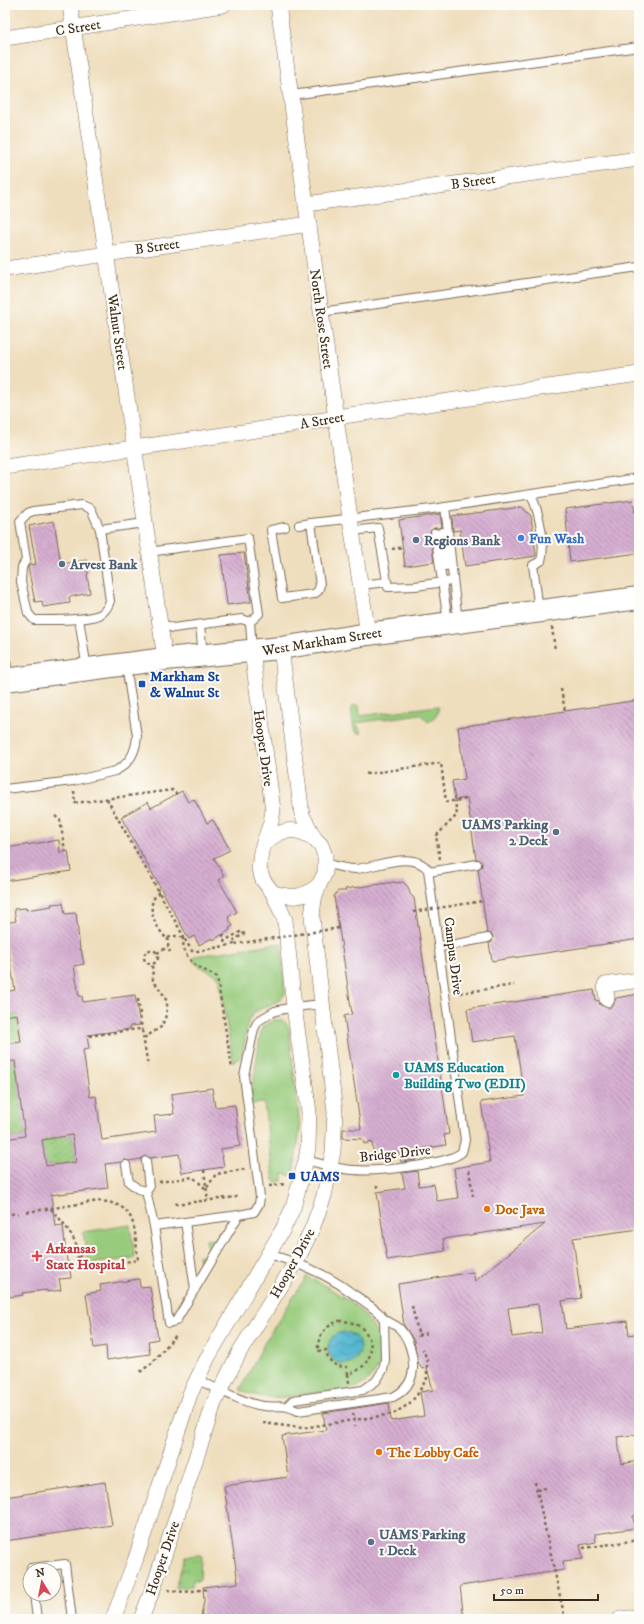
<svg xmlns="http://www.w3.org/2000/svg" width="644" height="1624" viewBox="0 0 644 1624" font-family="'IM FELL DW Pica',serif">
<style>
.grass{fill:#98cb7b;stroke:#6a7a4c;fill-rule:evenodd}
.park{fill:url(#park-crowns);stroke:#6a7a4c}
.garden{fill:url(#garden-dots);stroke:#6a7a4c}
.water{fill:url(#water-waves);stroke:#467076}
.building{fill:url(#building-back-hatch);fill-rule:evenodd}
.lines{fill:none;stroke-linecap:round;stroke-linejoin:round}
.lane-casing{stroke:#7a6956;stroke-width:10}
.street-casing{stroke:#7a6956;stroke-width:16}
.secondary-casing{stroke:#7a6956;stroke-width:24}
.path{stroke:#7a6956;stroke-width:2.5;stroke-dasharray:3 3;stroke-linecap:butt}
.lane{stroke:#fff;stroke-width:8}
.street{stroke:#fff;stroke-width:15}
.secondary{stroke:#fff;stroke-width:22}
.path-bridge{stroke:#7a6956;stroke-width:2.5;stroke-dasharray:3 3;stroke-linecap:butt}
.shop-dot{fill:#3f7fe0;stroke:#fdfcf7;stroke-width:1.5}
.service-dot{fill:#5c6f8a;stroke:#fdfcf7;stroke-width:1.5}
.transit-dot{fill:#1a4fb4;stroke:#fdfcf7;stroke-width:1.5}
.culture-dot{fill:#0f9aa8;stroke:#fdfcf7;stroke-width:1.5}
.food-dot{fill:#e8710a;stroke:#fdfcf7;stroke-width:1.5}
.health-dot{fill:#e0444e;stroke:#fdfcf7;stroke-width:1.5}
.labels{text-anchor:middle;stroke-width:4;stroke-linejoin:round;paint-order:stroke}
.street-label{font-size:14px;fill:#3b2a1e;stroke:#fdfcf7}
.shop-label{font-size:14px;font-weight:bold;fill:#366cbe;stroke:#fdfcf7;text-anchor:start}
.service-label{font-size:14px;font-weight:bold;fill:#4e5e75;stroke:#fdfcf7;text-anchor:start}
.transit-label{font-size:14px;font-weight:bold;fill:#164399;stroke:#fdfcf7;text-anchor:start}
.culture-label{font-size:14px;font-weight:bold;fill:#0d838f;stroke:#fdfcf7;text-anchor:start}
.food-label{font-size:14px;font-weight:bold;fill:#c56008;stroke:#fdfcf7;text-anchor:start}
.health-label{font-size:14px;font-weight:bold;fill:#be3a42;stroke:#fdfcf7;text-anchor:start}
</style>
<defs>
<pattern id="park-crowns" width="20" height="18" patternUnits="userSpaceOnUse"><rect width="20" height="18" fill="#98cb7b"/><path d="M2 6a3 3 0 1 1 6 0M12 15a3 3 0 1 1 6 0" fill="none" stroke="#84ae6a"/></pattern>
<pattern id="garden-dots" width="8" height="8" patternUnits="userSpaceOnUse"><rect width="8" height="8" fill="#98cb7b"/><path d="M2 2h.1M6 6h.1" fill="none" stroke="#84ae6a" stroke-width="1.8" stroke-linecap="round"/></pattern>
<pattern id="water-waves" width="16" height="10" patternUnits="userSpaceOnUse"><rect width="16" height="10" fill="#51b6cf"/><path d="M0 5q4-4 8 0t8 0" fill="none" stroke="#4494a7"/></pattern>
<pattern id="building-back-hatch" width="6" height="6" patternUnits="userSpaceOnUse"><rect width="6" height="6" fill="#d6aed1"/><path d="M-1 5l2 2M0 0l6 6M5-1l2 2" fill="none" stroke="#af8ea9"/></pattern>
</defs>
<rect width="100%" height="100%" fill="#fdfcf7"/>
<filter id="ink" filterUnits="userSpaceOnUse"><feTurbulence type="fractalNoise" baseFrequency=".025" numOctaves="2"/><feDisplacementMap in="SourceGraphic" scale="8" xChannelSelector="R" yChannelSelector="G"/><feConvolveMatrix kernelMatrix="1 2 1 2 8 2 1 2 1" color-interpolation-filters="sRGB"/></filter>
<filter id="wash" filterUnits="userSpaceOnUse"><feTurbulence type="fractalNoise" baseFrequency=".012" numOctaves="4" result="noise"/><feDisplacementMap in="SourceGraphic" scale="16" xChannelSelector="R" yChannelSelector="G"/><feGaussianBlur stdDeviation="0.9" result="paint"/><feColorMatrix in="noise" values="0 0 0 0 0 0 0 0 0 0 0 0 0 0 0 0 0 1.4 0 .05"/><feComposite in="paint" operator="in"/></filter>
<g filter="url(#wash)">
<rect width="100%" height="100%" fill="#efdebd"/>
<!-- grass -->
<g class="grass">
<path d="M356,705L359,706L360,716L438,706C439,714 435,719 428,722L420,714L356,723L362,733H358L354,730L351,710V707Z"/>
<path d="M281,943L285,994C277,1007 257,1005 250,1018C243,1030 248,1059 233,1062L219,977L196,964L193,960L195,956Z"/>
<path d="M274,1020C282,1020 286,1021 289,1029L300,1129L293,1176L283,1174V1181L274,1182L264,1103L250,1104L261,1031L263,1026Z"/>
<path d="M130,1225L135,1258L88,1264L83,1232Z"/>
<path d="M221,1238L203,1265L200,1266L198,1256L208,1255L206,1240Z"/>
<path d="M307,1276C339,1294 388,1317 379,1363C377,1373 367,1383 357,1387C347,1391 326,1392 315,1393C286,1397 269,1402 240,1390L266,1340ZM343,1332L353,1334L360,1352L358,1357L349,1364L330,1356L328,1345Z"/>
</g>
<!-- park -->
<path class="park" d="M201,1555L200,1580L192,1582V1586L175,1588L185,1556Z"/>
<!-- garden -->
<g class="garden">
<path d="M17,1014L21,1042L5,1044V1016Z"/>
<path d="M15,1061L25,1136L5,1139V1062Z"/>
<path d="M72,1135L76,1162L46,1166L42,1140Z"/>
</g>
<!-- water -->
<circle class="water" cx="344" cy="1348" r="16"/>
<g id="blocks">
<!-- building -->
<g class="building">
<path d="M633,500L639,542V553L570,562L565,509Z"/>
<path d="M522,507L531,516L536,556L465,566L460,530L453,531L452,516Z"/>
<path d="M440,514L442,527L438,528H434L430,531L434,562L405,566L399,520Z"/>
<path d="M54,521L61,564L87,560L88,574L87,575L90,593L69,597L70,603L43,607L42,601L35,602L28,567L30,565L36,564L29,526Z"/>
<path d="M244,553L251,602L227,605L221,555Z"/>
<path d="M639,700V939L492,961L489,943L492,942L493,937L492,934L487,933L478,869L482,866V863L479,859H476L467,798L455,800L452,781L465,779L458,727Z"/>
<path d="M182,791L188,802L194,799L207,823L213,820L230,850L214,858L224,876L219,880L237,912L228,917L233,926L229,928L230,930L213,940L212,938L199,945L194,936L189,939L121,817L148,802L151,808Z"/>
<path d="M59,840L60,853L68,851L71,871L5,881V848Z"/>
<path d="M395,882L396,883L403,882L408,887L410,894L414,898L449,1134L444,1135L446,1145L414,1150L416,1160L401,1162L399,1152L374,1156L372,1142L364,1144L363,1139L343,1138V1129H361L344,1016L352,1014L334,896L338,891H346L345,889Z"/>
<path d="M63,903L65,914L76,913L80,950L81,949L84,964L74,966L79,996H82L83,1002L135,995L140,1025L130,1026V1029L87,1035L89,1049L83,1050L90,1097L96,1096L102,1140L156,1132L154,1116L174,1114L171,1094L212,1088L215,1107L235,1105L240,1146L221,1149L224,1167L182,1173L179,1154L150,1158L145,1156L141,1159L129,1161L125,1160L122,1162L105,1164L108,1188L51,1195L55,1226L63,1225L67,1262H69L71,1278L59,1279L61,1290L47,1292V1290L22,1293L23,1295L10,1297L8,1284L5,1285V1139L25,1136L15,1061L5,1062V1044L21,1042L17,1014L5,1016V992L15,990L8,949L5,950V923L16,921L14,909L26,908V910L52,906L51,904ZM72,1135L76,1162L46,1166L42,1140Z"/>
<path d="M594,990L596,1001L598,1000L600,1005L608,1008L613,1006L616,998L639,994V1229L573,1238L581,1298L562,1301L566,1329L627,1321L629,1335L639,1333V1434L617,1437L622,1464L638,1461L639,1515L633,1516L635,1528L595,1534L596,1542L580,1545L583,1559L563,1561L564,1570L460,1586L464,1619H211V1617H201L204,1601L203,1587L238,1583L224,1486L288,1477L282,1436L326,1430L323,1413L389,1403L391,1421L424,1416L420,1392L433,1390L427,1368L422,1369L418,1362L414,1341L404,1325L398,1284L473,1272L475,1281L545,1224L443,1239L445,1251L387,1260L377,1192L405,1188L402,1173L417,1171L419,1186L434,1184L437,1201L458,1198L454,1168L490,1162L481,1102L524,1096L515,1036L472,1042L467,1009ZM538,1304L542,1333L512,1337L508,1308Z"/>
<path d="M139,1279L140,1287L150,1286L158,1339L148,1341L150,1354L107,1360L106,1346L94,1348L86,1294L101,1291L100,1285Z"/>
<path d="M105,1482L112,1525L5,1541V1497Z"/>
</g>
</g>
</g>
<g filter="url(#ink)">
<use href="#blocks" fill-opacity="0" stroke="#7a6956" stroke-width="1"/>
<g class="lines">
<defs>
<g id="lane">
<path d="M292,95L639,47"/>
<path d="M321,312L639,267"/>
<path d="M531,495C539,511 546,544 541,561L533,565L539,610"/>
<path d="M82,505L91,509L100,529L110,601C108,607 105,612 99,615C84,621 51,620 34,620L28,613L21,582L22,567L26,560L20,521L28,513L33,511Z"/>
<path d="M445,507C450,545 453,583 458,620"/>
<path d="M299,525L311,523"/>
<path d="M285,527L271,530L282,598L314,594L318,591L320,585L311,523L432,509L639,478"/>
<path d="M100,529L145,523"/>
<path d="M352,531L378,528L388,587L415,586L452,581"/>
<path d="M442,532L446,566"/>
<path d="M435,533L448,622"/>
<path d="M149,552L248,538L259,614L250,622"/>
<path d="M360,585L387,582"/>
<path d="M79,619L87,669"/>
<path d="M160,623L173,628L242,619L250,622L252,650"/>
<path d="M200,625L203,656"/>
<path d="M5,655L9,679"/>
<path d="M5,789L73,781L115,771C130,764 136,751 137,736L126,665"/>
<path d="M429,872L477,864"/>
<path d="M440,947L488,938"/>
<path d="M306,1160C321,1164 338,1169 354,1170C374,1172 448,1165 462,1152L465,1140L428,870C413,850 377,867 356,869C346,869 335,866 325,863"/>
<path d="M146,1161L149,1188L146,1191L154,1226L169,1323L176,1321L239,1215"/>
<path d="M126,1165L129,1182L138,1189L146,1191"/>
<path d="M185,1222L195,1289"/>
<path d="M154,1226L239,1215L254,1212L259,1204L260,1197L244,1076L254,1029L258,1021L275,1011L294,1007L322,1004"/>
<path d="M198,1380C216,1388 245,1404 264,1406C279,1408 282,1403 298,1411L393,1397C405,1391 412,1382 413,1369C414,1356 409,1339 400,1329C395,1324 390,1323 385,1320C382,1318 381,1315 379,1313C370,1305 359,1298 349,1291C325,1273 298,1263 269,1254"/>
<path d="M287,1406L293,1400L363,1390L376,1381L383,1370L385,1360L384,1319"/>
<path d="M31,1570V1568L65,1564L72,1619"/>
<path d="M34,1594L37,1619"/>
</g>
<g id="street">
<path d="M70,5L165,659"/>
<path d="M278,5L350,518L368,634"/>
<path d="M5,38L223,5"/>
<path d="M306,204L639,159"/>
<path d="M5,269L309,224"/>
<path d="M5,467L325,420L336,417L639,374"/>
<path d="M264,844C281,828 295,826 315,839"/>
<path d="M273,893C292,898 303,899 319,885"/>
<path d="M607,999L605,985L639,980"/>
<path d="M113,1619L135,1561L190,1394L208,1357L283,1229L293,1208L306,1160L308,1147L309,1112L294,1007L285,920L273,893L263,880L259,869L261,851L271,822L273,810L252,651"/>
<path d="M141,1619L154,1586L214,1403L240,1351L296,1262L312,1229L324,1196L333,1152L335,1112L312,917L314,899L319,885L325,873V856L321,845L315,839L302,815L281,648"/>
<path d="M620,1619L639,1617"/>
</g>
<path id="secondary" d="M5,680L165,659L281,648L368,634L639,598"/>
</defs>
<!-- lane casing -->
<use href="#lane" class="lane-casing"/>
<!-- street casing -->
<use href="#street" class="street-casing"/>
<!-- secondary casing -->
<use href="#secondary" class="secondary-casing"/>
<!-- path -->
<g class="path">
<path d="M392,549L403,547"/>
<path d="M552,627L555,650"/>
<path d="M561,689L565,711"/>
<path d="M366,774L441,763L446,802L467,799"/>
<path d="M74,791L75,803L172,790L177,794"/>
<path d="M107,799L184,937"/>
<path d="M55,816L60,820L65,851"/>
<path d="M440,859L436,836L457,815L455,801"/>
<path d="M159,892C144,905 155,926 166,938L176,936L184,938L192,951H198L235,944L234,940L244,934L242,931L224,941"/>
<path d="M223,934L225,945"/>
<path d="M183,937C182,962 199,967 217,977L232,1069"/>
<path d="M168,938V945L170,952"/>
<circle cx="151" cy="957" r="7"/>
<path d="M157,953L168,947"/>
<path d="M460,993L514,985"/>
<path d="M138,999L142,1030"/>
<path d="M89,1036L137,1029L142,1030L148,1066"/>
<path d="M144,1038L161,1027L165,1019L167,1009V1002L163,994L153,980L152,964"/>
<path d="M204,1170L208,1200"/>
<path d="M469,1170L473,1196"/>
<path d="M159,1182L193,1177L206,1189L216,1174L247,1169"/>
<path d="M377,1185V1189"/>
<path d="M269,1186L286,1184"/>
<path d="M175,1204L237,1197"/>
<path d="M51,1209C65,1224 77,1239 81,1260"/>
<path d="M27,1212L98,1201C138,1203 134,1228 138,1260L90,1267L70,1251H65"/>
<path d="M5,1215L18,1213"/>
<path d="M412,1306L419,1337"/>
<path d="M339,1321C377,1320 382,1366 348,1374L347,1367C335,1367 328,1362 326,1350L318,1351C317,1336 325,1326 339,1321Z"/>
<path d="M418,1335L428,1333"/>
<path d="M140,1372L152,1363L177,1334"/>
<path d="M348,1374L349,1383"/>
<path d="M353,1413L355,1426"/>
<path d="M263,1423L302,1428L393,1414L409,1404L417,1395L427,1378V1360L423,1349"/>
<path d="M535,1482L565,1619"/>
<path d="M537,1490L546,1488"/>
<path d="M583,1548L639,1540"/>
<path d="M168,1590L184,1592L209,1589"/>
</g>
<!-- lane -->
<use href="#lane" class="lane"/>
<!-- street -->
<use href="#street" class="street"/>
<!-- secondary -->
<use href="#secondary" class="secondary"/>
<!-- path-bridge -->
<g class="path-bridge">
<path d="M413,912L483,901"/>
<path d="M235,944L339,928"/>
</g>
</g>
</g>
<!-- markers -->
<circle class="shop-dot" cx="521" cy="538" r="4"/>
<g class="service-dot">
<circle cx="416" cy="540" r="4"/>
<circle cx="62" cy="564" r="4"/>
<circle cx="556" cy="832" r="4"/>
<circle cx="371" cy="1542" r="4"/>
</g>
<g class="transit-dot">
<rect x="138" y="680" width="8" height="8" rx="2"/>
<rect x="288" y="1172" width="8" height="8" rx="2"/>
</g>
<circle class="culture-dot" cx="396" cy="1075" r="4"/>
<g class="food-dot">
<circle cx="487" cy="1209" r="4"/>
<circle cx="379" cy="1452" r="4"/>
</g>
<path class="health-dot" d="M35 1250h4v4h4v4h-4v4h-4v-4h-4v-4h4z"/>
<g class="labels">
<!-- street labels -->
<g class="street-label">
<text transform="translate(78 27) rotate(-9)" y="5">C Street</text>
<text transform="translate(473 181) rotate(-8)" y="5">B Street</text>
<text transform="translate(157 246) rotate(-8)" y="5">B Street</text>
<text transform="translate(322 319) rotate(82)" y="5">North Rose Street</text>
<text transform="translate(118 332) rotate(82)" y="5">Walnut Street</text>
<text transform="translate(322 420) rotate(-10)" y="5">A Street</text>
<text transform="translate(322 641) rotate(-9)" y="5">West Markham Street</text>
<text transform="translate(264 748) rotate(82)" y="5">Hooper Drive</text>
<text transform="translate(454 956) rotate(83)" y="5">Campus Drive</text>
<text transform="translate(395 1153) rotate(-6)" y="5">Bridge Drive</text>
<text transform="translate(292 1263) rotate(-61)" y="5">Hooper Drive</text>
<text transform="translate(162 1558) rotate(-71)" y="5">Hooper Drive</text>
</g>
<!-- shop labels -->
<g class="shop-label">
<text x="529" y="543">Fun Wash</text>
</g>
<!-- service labels -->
<g class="service-label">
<text x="424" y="545">Regions Bank</text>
<text x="70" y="569">Arvest Bank</text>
<text x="548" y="829" text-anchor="end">UAMS Parking<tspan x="548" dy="16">2 Deck</tspan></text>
<text x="379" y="1539">UAMS Parking<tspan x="379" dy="16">1 Deck</tspan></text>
</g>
<!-- transit labels -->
<g class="transit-label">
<text x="150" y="681">Markham St<tspan x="150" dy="16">&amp; Walnut St</tspan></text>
<text x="300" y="1181">UAMS</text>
</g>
<!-- culture labels -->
<g class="culture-label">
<text x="404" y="1072">UAMS Education<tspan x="404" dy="16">Building Two (EDII)</tspan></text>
</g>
<!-- food labels -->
<g class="food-label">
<text x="495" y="1214">Doc Java</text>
<text x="387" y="1457">The Lobby Cafe</text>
</g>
<!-- health labels -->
<g class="health-label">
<text x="46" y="1253">Arkansas<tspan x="46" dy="16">State Hospital</tspan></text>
</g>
</g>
<!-- margin -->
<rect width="644" height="1624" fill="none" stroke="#fdfcf7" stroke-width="20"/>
<!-- north arrow -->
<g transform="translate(42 1582) rotate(350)"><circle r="19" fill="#fdfcf7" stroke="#afa8a0"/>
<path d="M0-3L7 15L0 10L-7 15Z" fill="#d1495b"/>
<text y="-6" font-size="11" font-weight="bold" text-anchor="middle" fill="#3b2a1e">N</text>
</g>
<!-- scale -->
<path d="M494 1594v6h104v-6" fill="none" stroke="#3b2a1e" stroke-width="2"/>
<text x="500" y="1594" font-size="12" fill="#3b2a1e" stroke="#fdfcf7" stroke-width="3" paint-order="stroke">50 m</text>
</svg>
